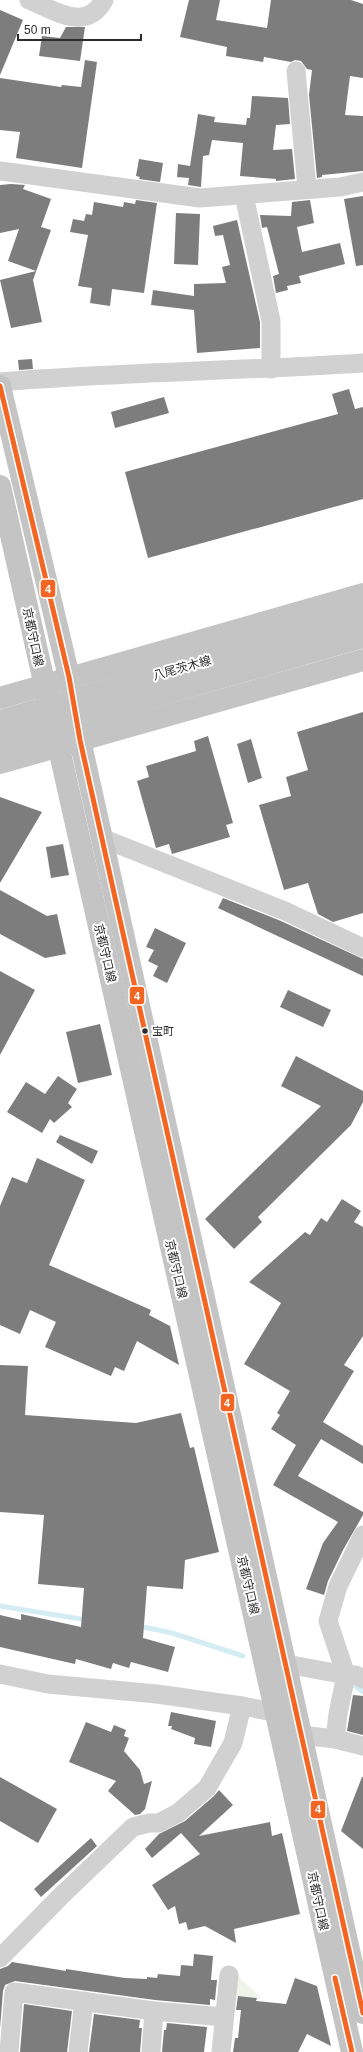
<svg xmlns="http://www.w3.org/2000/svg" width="363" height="2052" viewBox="0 0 363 2052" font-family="Helvetica,'Noto Sans JP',sans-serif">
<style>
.green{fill:#f1f4e9}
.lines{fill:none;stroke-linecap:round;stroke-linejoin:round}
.stream{stroke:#d4edf2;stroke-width:5}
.building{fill:#7d7d7d}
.minor{stroke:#d1d1d1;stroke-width:19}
.major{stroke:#c4c4c4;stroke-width:22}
.major-bridge{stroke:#c4c4c4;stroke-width:22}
.bus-1-casing{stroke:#fff;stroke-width:8}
.bus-1{stroke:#f26522;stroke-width:5}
.bus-dot{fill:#2c2c2c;stroke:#fff;stroke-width:1.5}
.labels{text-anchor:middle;stroke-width:4;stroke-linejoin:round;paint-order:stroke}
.bus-label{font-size:11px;fill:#2c2c2c;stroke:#fff;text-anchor:start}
.street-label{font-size:12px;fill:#2c2c2c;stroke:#fff}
.line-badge{stroke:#fff;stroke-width:1.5}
.badge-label{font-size:11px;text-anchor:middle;font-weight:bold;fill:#fff}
</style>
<rect width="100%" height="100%" fill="#fff"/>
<!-- green -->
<path class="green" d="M233,1971L261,1998L232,1995Z"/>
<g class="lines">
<!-- stream -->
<g class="stream">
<path d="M0,1606L87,1620"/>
<path d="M139,1626L172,1633L243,1656"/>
<path d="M354,1685L363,1692"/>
</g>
</g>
<!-- building -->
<g class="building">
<path d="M189,0H220L216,20L267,28L271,0H351L363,4V78L350,76L345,115L363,116V171L322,175V177L317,178L309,95L312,70L307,69L301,61L295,60L291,62L264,57L263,62L226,56L227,47L180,37Z"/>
<path d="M0,10L23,20L0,75Z"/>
<path d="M66,27H85L80,61L39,56L42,36L60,38Z"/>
<path d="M85,60L97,62L82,168L16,158L20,132L0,130V78L61,87L62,85L81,87Z"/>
<path d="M252,96L288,98L290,124L276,125L273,150L292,149L295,179L276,181V179L240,176L243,143L212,140L209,155L203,156L201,187L188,185L189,178L177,177L178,164L190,166L198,114L215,117L214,122L246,125L247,118H250Z"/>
<path d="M139,159L163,163L160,182L139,179L140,177L136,176Z"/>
<path d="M11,184L25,185L23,189L51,199L41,227L51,230L33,280L42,322L11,328L0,280L36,271L8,261L19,229L0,233V185Z"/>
<path d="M363,196V265L356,266L344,199Z"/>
<path d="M136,200L157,203L144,293L112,289L110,306L90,303L92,288L78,286L88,235L70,232L73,219L84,221L86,214L92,215L94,202L123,207L124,202L135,204Z"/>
<path d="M310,200L314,223L297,227L302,252L340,243L345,264L299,276L301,283L287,286L288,290L276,293L273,276L279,274L267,227L262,228L260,215L291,216L292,202Z"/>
<path d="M176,213L200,214L198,265L174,264Z"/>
<path d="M237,220L260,322V348L197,353L194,310L151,305L153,290L194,296V284L226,283L222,267L230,265L223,235L215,236L213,226Z"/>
<path d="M32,359L33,369L19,370L18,360Z"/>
<path d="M349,389L355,409L363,407V499L148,558L125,472L338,414L332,394Z"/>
<path d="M164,397L169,413L115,428L111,412Z"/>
<path d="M363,712V913L333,922L318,914L308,883L284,890L259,805L291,796L286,777L308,770L297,732Z"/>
<path d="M208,736L233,823L226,825L230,837L172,854L169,844L156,848L137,781L149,777L146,766L196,751L194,741Z"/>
<path d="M251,739L262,778L248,783L237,744Z"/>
<path d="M0,797L42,812L0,883Z"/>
<path d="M63,844L69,875L51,878L46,847Z"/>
<path d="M0,890L47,916L57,914L66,954L45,958L0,934Z"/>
<path d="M223,898L281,921L363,959V976L218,908Z"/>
<path d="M155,928L186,943L167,983L153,976L158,966L148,961L154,950L146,947Z"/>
<path d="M0,971L35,990L0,1055Z"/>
<path d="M288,990L331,1010L323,1027L280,1007Z"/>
<path d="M100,1024L112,1075L78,1083L66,1032Z"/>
<path d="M296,1056L363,1091V1102L351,1125L258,1217L262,1222L234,1249L205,1219L321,1106L281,1086Z"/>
<path d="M58,1076L77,1089L68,1103L72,1107L54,1123L50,1119L42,1133L7,1112L26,1082L45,1094Z"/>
<path d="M60,1135L98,1151L92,1164L56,1142Z"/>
<path d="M37,1158L85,1180L49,1265L151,1310L149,1315L170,1326L179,1365L137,1341L124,1371L115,1367L111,1376L45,1347L56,1322L30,1310L20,1334L0,1325V1206L12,1177L27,1183Z"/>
<path d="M342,1199L361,1211L354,1222L363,1227V1336L344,1365L354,1371L323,1422L363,1446V1464L321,1439L298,1476L363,1512V1515L343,1550L328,1581L324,1595L306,1589L323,1543L338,1522L273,1485L296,1445L271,1429L280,1415L277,1413L290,1391L244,1364L281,1303L249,1282L305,1232L310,1235L321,1218L327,1222Z"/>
<path d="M0,1365L28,1366L25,1415L136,1423L181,1413L190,1448L194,1447L219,1552L185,1560L183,1589L147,1586L143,1638L175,1647L168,1672L131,1662L129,1668L113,1663L111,1669L76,1659L75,1664L0,1647V1615L21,1620V1614L81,1627L84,1588L38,1584L44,1515L0,1512Z"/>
<path d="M353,1695L363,1696V1735L347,1731Z"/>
<path d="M171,1712L216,1721L211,1747L194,1744L195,1738L171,1729L172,1726H168Z"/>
<path d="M86,1722L111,1732L114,1725L126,1730L124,1736L129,1738L124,1751L140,1770L144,1784L152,1781L145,1809L140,1814L135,1815L108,1791L116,1781L69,1762Z"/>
<path d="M0,1777L57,1809L38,1843L0,1821Z"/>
<path d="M362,1777H363V1849L341,1831Z"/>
<path d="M219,1790L233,1805L199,1836L270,1822L272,1836L282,1833L300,1914L234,1929L236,1943L205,1926L188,1930L186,1922L179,1924L175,1906L168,1910L152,1885L200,1854L181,1833L152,1858L145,1849L159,1834L185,1821L214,1796Z"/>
<path d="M91,1838L97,1846L41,1897L34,1889Z"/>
<path d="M194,1954L213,1956L211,1980H217L215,2000L210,1999V2005L155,2000L15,1981L5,1985L3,1991L0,2028V1969L8,1966L12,1962L66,1971V1969L125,1978L147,1979V1977L157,1978L158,1974L180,1976L181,1965L193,1966Z"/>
<path d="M295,1978L317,1986L331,2046L307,2034L298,2052H233L235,2038H238L241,2010H236L238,1996L257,1998L256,2001L286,2004Z"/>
<path d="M24,2004L72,2011L67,2052H20Z"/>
<path d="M94,2014L140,2020L139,2028H142L140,2052H89Z"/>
<path d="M167,2023L207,2027L204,2052H162L164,2030H166Z"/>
</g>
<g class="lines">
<!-- minor -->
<g class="minor">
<path d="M29,0C54,10 86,33 104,0"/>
<path d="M296,71L307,188"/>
<path d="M0,171L200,198L340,187L363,182"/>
<path d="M244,195L271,321V369"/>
<path d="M0,382C121,372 242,371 363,363"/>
<path d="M102,838L285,911L363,948"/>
<path d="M286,1664L346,1675L328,1621L338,1586L363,1535"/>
<path d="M0,1674L48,1684L157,1694L242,1706L289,1715"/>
<path d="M301,1735L335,1739L363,1746"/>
<path d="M335,1739L338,1714L346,1675H356L363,1679"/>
<path d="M0,1958L60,1897L133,1827L149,1823H159L178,1813L207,1788L233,1743L242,1706"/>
<path d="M9,2052L14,1992L154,2011L224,2017"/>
<path d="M78,2052L84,2001"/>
<path d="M151,2052L154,2011"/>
<path d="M221,2052L229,1975"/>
</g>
<!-- major -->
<g class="major">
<path d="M0,386L69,677L80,740L363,2013"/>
<path d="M0,486L352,2052"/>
<path d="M316,629L363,615"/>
<path d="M321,649L363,637"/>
<path d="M0,698L363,594"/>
<path d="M0,763L363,660"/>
</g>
<!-- major-bridge -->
<g class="major-bridge">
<path d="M0,721L316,629"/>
<path d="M0,741L321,649"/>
</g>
<defs>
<g id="bus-1">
<path d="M0,386L69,677L80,740L363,2013"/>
<path d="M335,1978L352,2052"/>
</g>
</defs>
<!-- bus-1 casing -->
<use href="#bus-1" class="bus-1-casing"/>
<!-- bus-1 -->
<use href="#bus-1" class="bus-1"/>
</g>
<!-- markers -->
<circle class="bus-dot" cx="145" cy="1031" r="3.5"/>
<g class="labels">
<!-- bus labels -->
<g class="bus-label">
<text x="152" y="1035">宝町</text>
</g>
<!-- street labels -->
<g class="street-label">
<text transform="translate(33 637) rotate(78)" y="4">京都守口線</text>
<text transform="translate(182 668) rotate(-16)" y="4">八尾茨木線</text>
<text transform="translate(105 953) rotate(77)" y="4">京都守口線</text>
<text transform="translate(176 1269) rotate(77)" y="4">京都守口線</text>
<text transform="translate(248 1585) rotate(77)" y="4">京都守口線</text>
<text transform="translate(318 1901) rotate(78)" y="4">京都守口線</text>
</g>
</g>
<g class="line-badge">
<rect x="40" y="579" width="16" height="19" rx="4" fill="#f26522"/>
<rect x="129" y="986" width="16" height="19" rx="4" fill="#f26522"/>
<rect x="220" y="1393" width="15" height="19" rx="4" fill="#f26522"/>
<rect x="310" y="1800" width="16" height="19" rx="4" fill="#f26522"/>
</g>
<g class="badge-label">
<text x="48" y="593">4</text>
<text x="137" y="1000">4</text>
<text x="227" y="1407">4</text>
<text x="318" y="1813">4</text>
</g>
<!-- scale -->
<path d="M18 34v6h123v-6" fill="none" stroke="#2c2c2c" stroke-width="2"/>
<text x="24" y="34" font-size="12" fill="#2c2c2c" stroke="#ffffff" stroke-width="3" paint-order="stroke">50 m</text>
</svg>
